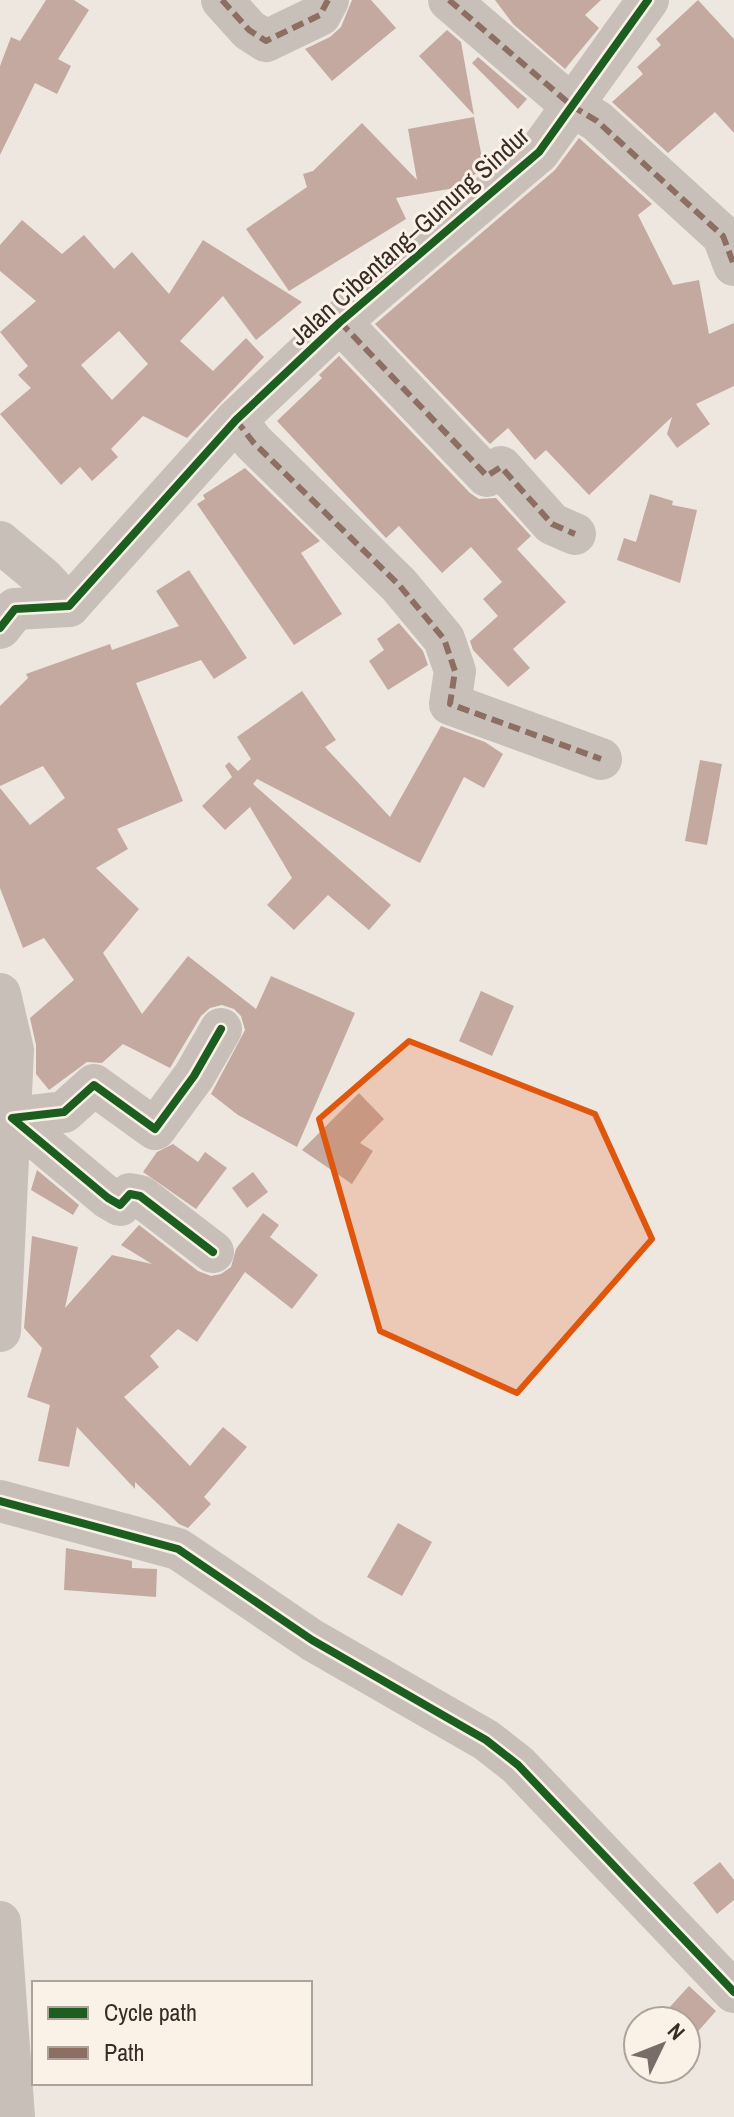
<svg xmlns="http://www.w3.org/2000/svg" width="734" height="2117" viewBox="0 0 734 2117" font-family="'Archivo Narrow',sans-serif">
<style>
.building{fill:#c4a9a0;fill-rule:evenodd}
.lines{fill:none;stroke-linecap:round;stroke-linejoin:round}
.minor{stroke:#c8bfb9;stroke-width:42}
.quiet{stroke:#8d6e63;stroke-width:6;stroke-dasharray:12 6;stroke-linecap:butt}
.cycleway-casing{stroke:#fbf2e7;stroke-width:13}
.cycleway{stroke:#1b5e20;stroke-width:8}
.marked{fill:#df570d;fill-opacity:0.2;stroke:#df570d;stroke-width:6;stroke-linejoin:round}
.labels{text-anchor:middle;stroke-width:6;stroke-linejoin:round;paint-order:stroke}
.street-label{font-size:26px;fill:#392c27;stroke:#fbf2e7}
</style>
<rect width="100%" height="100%" fill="#eee7e0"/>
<!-- building -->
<g class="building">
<path d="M46,0H74L89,10L58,59L71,66L57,94L35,83L0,155V66L11,37L20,41Z"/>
<path d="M352,0H371L396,28L332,81L305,49L330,37L341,27Z"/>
<path d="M495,0H601L585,15L599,28L565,69L513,24Z"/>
<path d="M698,0L734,39V133L715,112L668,153L612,102L643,74L637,67L661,45L656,39Z"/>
<path d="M447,30L461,42L474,115L419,56Z"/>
<path d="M478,57L527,99L518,109L472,63Z"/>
<path d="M474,117L484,168L455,188L396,198L406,219L289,291L246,229L307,187L303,174L313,171L362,123L417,180L408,129Z"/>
<path d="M579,138L652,204L638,215L673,285L699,280L709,334L734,323V386L696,404L710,424L677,448L667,434L672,417L589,495L546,450L535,460L508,428L490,444L375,324L555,170Z"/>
<path d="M22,220L62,254L84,235L114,269L132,252L169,294L203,240L302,302L256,340L223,296L180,341L213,371L246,338L264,357L187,438L143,416L111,449L118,457L92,481L80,467L61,485L0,414L31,388L18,375L28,366L0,332L36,301L0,271V245ZM119,331L148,364L112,400L81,365Z"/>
<path d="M339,356L470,493L479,499L496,498L531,536L517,549L566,602L513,649L530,668L508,687L473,650L470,641L498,616L483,599L502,582L471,547L442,573L399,526L386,538L277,421L322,378L319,375Z"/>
<path d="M245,468L320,541L301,553L342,614L294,645L197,504L205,499L203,495Z"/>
<path d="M650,494L673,501L672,505L697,510L680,583L617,560L624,538L636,542Z"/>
<path d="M189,570L247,658L214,679L201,660L136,683L183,801L117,829L128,849L96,868L139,909L103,953L142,1014L188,956L256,1009L271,976L355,1013L297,1147L238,1115L211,1094L245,1030L241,1016L234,1009L222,1005L210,1008L201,1016L170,1068L123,1044L102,1063L87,1062L49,1090L36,1074V1045L30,1018L74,980L44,938L23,948L0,888V788L30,825L65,798L43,766L0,786V706L28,678L26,674L110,644L112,650L179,626L156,591Z"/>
<path d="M399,623L423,651L428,665L388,690L369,661L384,650L377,639Z"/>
<path d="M302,691L336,740L325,747L390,817L441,726L485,742L503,754L484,788L464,777L420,863L257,779L253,784L391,905L369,930L328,895L294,930L267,905L292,878L250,807L225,830L202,806L232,777L225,766L229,762L238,771L251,759L237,737Z"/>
<path d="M700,760L722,764L707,845L685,841Z"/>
<path d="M481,991L514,1006L492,1056L459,1041Z"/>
<path d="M359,1093L384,1119L360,1143L373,1151L352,1184L302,1150Z"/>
<path d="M173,1144L198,1162L205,1152L227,1168L196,1209L143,1172L157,1152Z"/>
<path d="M37,1170L79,1205L73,1215L31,1190Z"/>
<path d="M253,1172L268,1192L247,1208L232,1188Z"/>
<path d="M263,1213L279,1225L270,1237L318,1275L292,1309L245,1272L197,1342L178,1329L150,1356L159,1367L124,1397L190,1466L223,1427L247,1447L204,1497L211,1504L188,1528L179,1524L135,1482V1489L77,1427L69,1467L38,1461L50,1405L27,1397L42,1348L24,1328L32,1236L78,1247L65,1308L112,1255L152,1264L121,1245L139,1225L198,1271L211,1276L221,1274L231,1267L236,1249Z"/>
<path d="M398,1523L432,1542L402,1596L367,1577Z"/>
<path d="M66,1548L132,1561V1568L157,1569L156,1597L64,1590Z"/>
<path d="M720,1862L734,1880V1900L717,1914L693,1883Z"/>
<path d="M689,1986L716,2011L686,2045V2021H657Z"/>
</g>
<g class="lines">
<!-- minor -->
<g class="minor">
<path d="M222,0L249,30L266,41L320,15L328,0"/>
<path d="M449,0L572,106L597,121L723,236L734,265"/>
<path d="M340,322L487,476L501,467L552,524L575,534"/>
<path d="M236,420L253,442L399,585L444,639L455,671L450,704L601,759"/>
<path d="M0,542L43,578L69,606"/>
<path d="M0,628L15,609L69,606L236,420L340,322L539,152L648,0"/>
<path d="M0,994L13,1050L0,1331"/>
<path d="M213,1252L140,1196L130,1194L120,1205L108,1198L12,1118L64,1112L94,1085L155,1129L194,1076L221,1029"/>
<path d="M0,1501L178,1549L312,1640L486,1740L518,1765L734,1992"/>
<path d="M0,1922L14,2117"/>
</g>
<!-- quiet -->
<g class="quiet">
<path d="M222,0L249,30L266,41L320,15L328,0"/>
<path d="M449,0L572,106L597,121L723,236L734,265"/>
<path d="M340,322L487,476L501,467L552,524L575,534"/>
<path d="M236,420L253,442L399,585L444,639L455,671L450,704L601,759"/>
</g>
<defs>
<g id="cycleway">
<path d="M0,628L15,609L69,606L236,420L340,322L539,152L648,0"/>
<path d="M213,1252L140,1196L130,1194L120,1205L108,1198L12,1118L64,1112L94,1085L155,1129L194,1076L221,1029"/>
<path d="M0,1501L178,1549L312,1640L486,1740L518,1765L734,1992"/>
</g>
</defs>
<!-- cycleway casing -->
<use href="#cycleway" class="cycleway-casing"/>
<!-- cycleway -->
<use href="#cycleway" class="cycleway"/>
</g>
<!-- marked area -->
<path class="marked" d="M409,1041L595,1114L652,1239L517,1393L380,1331L319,1119Z"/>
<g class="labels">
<!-- street labels -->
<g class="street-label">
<text transform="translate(409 236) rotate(-42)" y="9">Jalan Cibentang–Gunung Sindur</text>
</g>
</g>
<!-- legend -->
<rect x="32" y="1981" width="280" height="104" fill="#fbf2e7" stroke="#ada39a" stroke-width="2"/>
<rect x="48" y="2007" width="40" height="12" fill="#1b5e20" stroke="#ada39a" stroke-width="2"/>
<text x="104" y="2021" font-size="24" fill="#392c27">Cycle path</text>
<rect x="48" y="2047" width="40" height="12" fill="#8d6e63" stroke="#ada39a" stroke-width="2"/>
<text x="104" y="2061" font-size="24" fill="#392c27">Path</text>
<!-- north arrow -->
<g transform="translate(662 2045) rotate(47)"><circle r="38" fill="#fbf2e7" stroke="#ada39a" stroke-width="2"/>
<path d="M0-6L14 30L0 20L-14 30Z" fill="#786d68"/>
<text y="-12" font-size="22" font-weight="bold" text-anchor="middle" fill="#392c27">N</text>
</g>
</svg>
